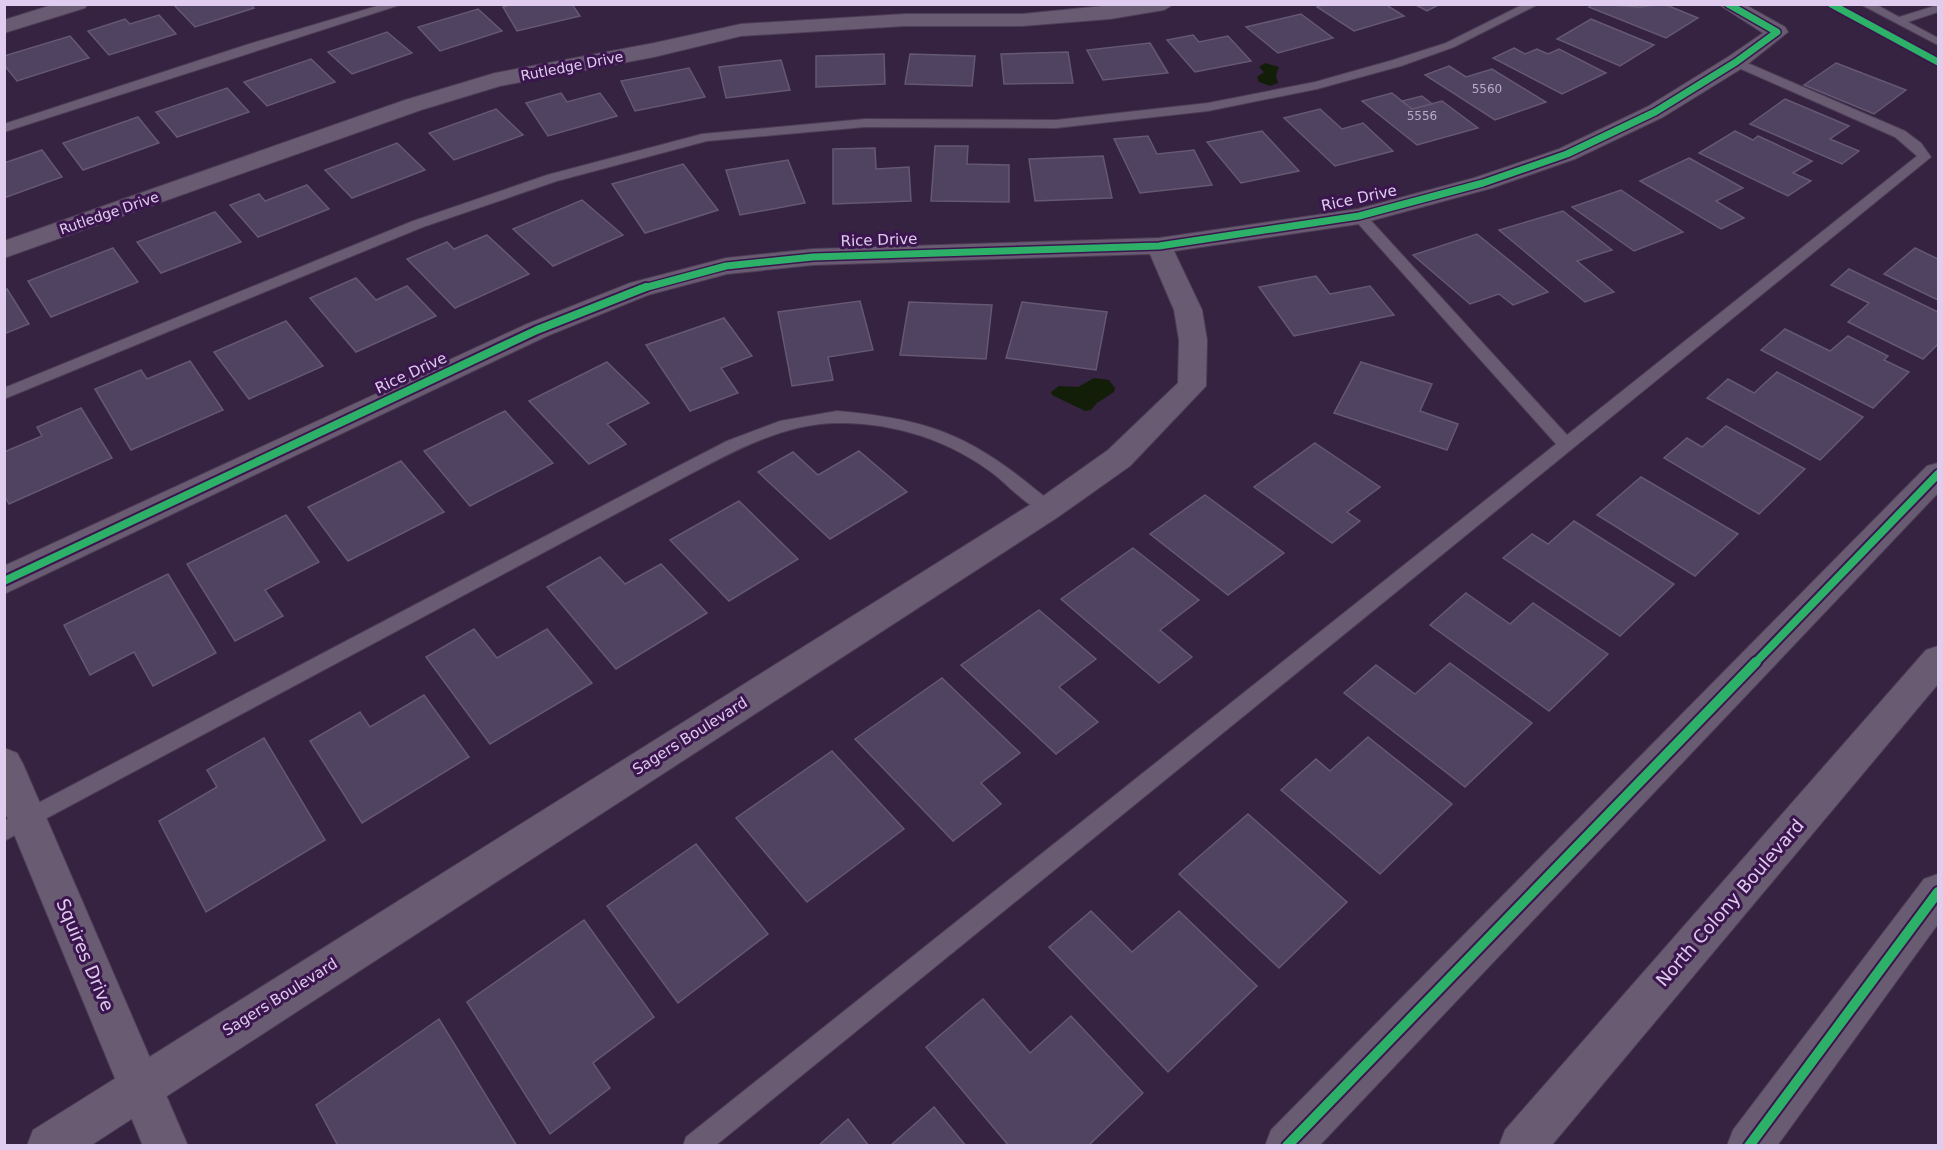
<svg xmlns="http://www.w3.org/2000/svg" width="1943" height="1150" viewBox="0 0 1943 1150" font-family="'DejaVu Sans',sans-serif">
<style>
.water{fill:#131e09}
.building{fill:#504361;stroke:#645873;stroke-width:1.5}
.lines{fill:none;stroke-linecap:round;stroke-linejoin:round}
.service-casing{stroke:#4d3d56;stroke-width:2}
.minor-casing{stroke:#4d3d56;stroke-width:2}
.tertiary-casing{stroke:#4d3d56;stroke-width:2}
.service{fill:#695b71;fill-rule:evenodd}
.minor{fill:#695b71;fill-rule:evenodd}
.tertiary{fill:#695b71;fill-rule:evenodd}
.cycleway-far2-casing{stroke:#3a154e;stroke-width:10}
.cycleway-far1-casing{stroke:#3a154e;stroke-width:12}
.cycleway-casing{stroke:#3a154e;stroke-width:14}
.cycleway-far2{stroke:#2db169;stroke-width:7}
.cycleway-far1{stroke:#2db169;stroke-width:8}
.cycleway{stroke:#2db169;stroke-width:10}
.labels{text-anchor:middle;stroke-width:6;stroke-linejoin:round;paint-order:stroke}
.number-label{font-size:12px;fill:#bcaacb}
.far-street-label{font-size:14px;fill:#e0ccee;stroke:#3a154e}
.street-label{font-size:15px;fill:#e0ccee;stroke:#3a154e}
.near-street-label{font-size:18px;fill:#e0ccee;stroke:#3a154e}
</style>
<rect width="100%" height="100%" fill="#362241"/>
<!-- water -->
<g class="water">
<path d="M1265,63L1279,67L1276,75L1278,83L1270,86L1259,82L1257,77L1264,72L1259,67Z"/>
<path d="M1094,378L1109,380L1115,388L1114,392L1097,403L1091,410L1085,411L1052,395L1051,392L1059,386L1078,387Z"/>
</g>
<!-- building -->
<g class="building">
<path d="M173,4H251L254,8L195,27Z"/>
<path d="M513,4H572L580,16L517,31L503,7Z"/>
<path d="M1325,4H1385L1404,16L1354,31L1317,7Z"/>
<path d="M1414,4H1440L1427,11Z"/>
<path d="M1593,4L1640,7L1664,4L1698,18L1666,38L1589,7Z"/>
<path d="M478,9L502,31L440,51L418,27Z"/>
<path d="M1301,14L1333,38L1278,53L1246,27Z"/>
<path d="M159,15L176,34L109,55L88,31L125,19L130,24Z"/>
<path d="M1591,19L1654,45L1620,66L1557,39Z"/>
<path d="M387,32L412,53L352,74L328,52Z"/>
<path d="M1193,35L1199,42L1228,36L1251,61L1195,72L1167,40Z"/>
<path d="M70,36L89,58L17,81L4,65V56Z"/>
<path d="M1150,43L1168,73L1103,80L1087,50Z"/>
<path d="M1514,48L1525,54L1537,49L1548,54L1559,49L1606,73L1562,94L1493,58Z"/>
<path d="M1068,52L1073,83L1004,84L1001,54Z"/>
<path d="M884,54L885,84L816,87V56Z"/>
<path d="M910,54L975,56L972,86L905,84Z"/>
<path d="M311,59L335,82L267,106L244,82Z"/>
<path d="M781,60L790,90L726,98L719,67Z"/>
<path d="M1836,63L1906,90L1874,114L1804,85Z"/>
<path d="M1449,66L1466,77L1492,69L1546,102L1495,120L1425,75Z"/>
<path d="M689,68L705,97L635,111L621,81Z"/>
<path d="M227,88L249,112L177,137L156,112Z"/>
<path d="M561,93L567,102L600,93L617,116L548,136L526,103Z"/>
<path d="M1392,93L1412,109L1442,101L1478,128L1417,145L1362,101Z"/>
<path d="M1422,96L1432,104L1412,109L1402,101Z"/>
<path d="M1785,99L1849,126L1830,139L1859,151L1842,164L1750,124Z"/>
<path d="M496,109L523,135L454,160L429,133Z"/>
<path d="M1320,109L1342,129L1363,123L1393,151L1335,166L1284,118Z"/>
<path d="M138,117L159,143L83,170L63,143Z"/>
<path d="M1262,131L1299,171L1241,183L1207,142Z"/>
<path d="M1735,131L1753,140L1758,136L1812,161L1793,173L1811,181L1788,196L1699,153Z"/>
<path d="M1148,136L1157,154L1194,150L1212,185L1140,193L1114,139Z"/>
<path d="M397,143L425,170L352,198L325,170Z"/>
<path d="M935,146H968L967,164L1009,165V202L931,201Z"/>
<path d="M875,148L876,169L909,167L911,201L833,204V149Z"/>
<path d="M42,150L62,177L4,198V163Z"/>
<path d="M1103,156L1112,198L1035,201L1029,159Z"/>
<path d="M1689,158L1743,188L1716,201L1744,218L1721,229L1640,181Z"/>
<path d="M788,160L805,203L740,215L726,170Z"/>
<path d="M683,164L718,210L645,233L612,184Z"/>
<path d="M307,185L329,209L258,237L230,205L259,194L265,201Z"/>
<path d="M1621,190L1683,232L1634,251L1572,207Z"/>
<path d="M582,200L623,235L553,266L513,229Z"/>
<path d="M1563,211L1612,250L1577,261L1614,292L1585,302L1499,230Z"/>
<path d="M215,212L241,242L161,273L137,242Z"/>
<path d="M1477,234L1548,292L1513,305L1499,294L1470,304L1413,255Z"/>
<path d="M487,235L529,274L455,308L407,259L447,242L454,249Z"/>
<path d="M113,248L138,282L51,317L28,281Z"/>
<path d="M1915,248L1938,259V300L1884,274Z"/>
<path d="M1849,269L1938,312V344L1923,359L1848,322L1869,303L1831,285Z"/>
<path d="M1316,276L1330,294L1370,286L1394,315L1294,336L1259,287Z"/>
<path d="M356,278L376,300L407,286L436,316L356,352L310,298Z"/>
<path d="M7,289L29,324L4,334V290Z"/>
<path d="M860,301L873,350L828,357L833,380L792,386L778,312Z"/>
<path d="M909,302L992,305L986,359L900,355Z"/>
<path d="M1022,302L1107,312L1096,370L1006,358Z"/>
<path d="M724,318L752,356L721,368L738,393L690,411L646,345Z"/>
<path d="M286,321L323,366L249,399L214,352Z"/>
<path d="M1785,329L1830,351L1848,336L1888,356L1884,360L1909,372L1873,408L1761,350Z"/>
<path d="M190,361L223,410L131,450L95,389L141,370L147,379Z"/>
<path d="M607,362L649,403L607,424L626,444L589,464L529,401Z"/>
<path d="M1361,362L1432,384L1420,411L1458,424L1447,450L1334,413Z"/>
<path d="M1777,372L1863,417L1820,460L1707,398L1728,379L1754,393Z"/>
<path d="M81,408L112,458L9,504L4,495V452L42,436L37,427Z"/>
<path d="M505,411L553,463L470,506L424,451Z"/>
<path d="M1726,426L1805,469L1759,514L1664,458L1687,438L1702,447Z"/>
<path d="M1315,443L1380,487L1347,512L1360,521L1332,543L1254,487Z"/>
<path d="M859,451L907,492L830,539L758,472L793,452L818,475Z"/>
<path d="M401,461L444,512L348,561L308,507Z"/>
<path d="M1641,477L1738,534L1695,576L1597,515Z"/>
<path d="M1205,495L1284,553L1228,595L1150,534Z"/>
<path d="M739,501L798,559L729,601L670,540Z"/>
<path d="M286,515L319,562L265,590L283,616L235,641L187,564Z"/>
<path d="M1574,521L1674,584L1620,636L1503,558L1532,534L1548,544Z"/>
<path d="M1133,548L1199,600L1160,630L1192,657L1159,683L1061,599Z"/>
<path d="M600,557L625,584L661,564L707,613L616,669L547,587Z"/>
<path d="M168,574L216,653L153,686L134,652L90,675L64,625Z"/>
<path d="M1466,593L1510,624L1533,603L1608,654L1549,711L1430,625Z"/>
<path d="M1039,610L1096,659L1059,687L1098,722L1056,754L961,665Z"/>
<path d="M474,629L497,658L547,629L592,683L490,744L426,657Z"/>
<path d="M1450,663L1532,723L1465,787L1344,693L1376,665L1415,694Z"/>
<path d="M942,678L1020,753L981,783L1001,804L953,841L855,739Z"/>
<path d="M424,695L469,757L362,823L310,741L360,712L370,727Z"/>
<path d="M1368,737L1452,804L1380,874L1281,790L1316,759L1330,771Z"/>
<path d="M264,738L325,840L206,912L159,821L217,787L207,770Z"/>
<path d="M832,751L904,829L807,902L736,818Z"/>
<path d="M1248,814L1347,902L1279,968L1179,874Z"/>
<path d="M696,844L768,934L678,1003L607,906Z"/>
<path d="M1091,911L1132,952L1179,911L1257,986L1168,1072L1049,947Z"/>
<path d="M584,920L654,1017L593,1063L610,1088L550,1134L467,1002Z"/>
<path d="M983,999L1030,1053L1071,1016L1143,1093L1088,1146H1009L926,1047Z"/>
<path d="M439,1019L517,1146H338L316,1105Z"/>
<path d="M934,1107L966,1146H890Z"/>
<path d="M848,1119L869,1146H818Z"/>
</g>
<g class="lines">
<defs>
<g id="service">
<path d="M384,4H403L4,132V124L249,44Z"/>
<path d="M1524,4H1539L1454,47L1401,66L1317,89L1208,111L1056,128L865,127L707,141L557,181L423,227L4,399V388L413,221L547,175L702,134L865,119L1056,120L1208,103L1315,82L1393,60L1446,43Z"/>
<path d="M1860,4H1875L1899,17L1938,5V12L1908,22L1938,38V45Z"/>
<path d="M1736,58L1905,131L1921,143L1931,157L715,1146H683L686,1137L1556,444L1354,219V213H1364L1567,435L1917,156L1895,137L1732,65L1730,62Z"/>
<path d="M837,411C916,418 961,430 1025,481C1034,489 1049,498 1056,509L1053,513C1038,518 1008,485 995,475C951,441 894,422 838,423C782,423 729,454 681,479L4,841V821L669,471L727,441L780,421Z"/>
</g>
<g id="minor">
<path d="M55,4H88L85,8L4,33V20Z"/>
<path d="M1123,4H1174L1164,10L1110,19L1022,26H905L741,36L654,57L500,86L421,110L4,258V241L405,100L495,73L654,43L741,24L905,14H1022Z"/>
<path d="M1718,4H1744L1785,27L1788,32L1744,67L1663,117L1575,159L1492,188L1359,224L1174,251L1202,310L1207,340L1206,386L1130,466L1058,517L90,1146H27L33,1130L1036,501L1108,450L1178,383L1179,340L1174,310L1150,254L813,265L727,274L648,295L547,336L4,594V566L527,324L630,283L726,258L813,249L1159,238L1358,209L1474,178L1559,149L1647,107L1728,57L1763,33Z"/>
<path d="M1938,463V493L1319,1146H1265L1271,1130L1927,466Z"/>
<path d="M1938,874V924L1777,1146H1727L1733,1130L1924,879Z"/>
</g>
<g id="tertiary">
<path d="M1938,646V684L1551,1146H1499L1505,1130L1926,650Z"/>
<path d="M4,748L17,753L23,764L188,1146H143L4,810Z"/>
</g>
</defs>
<!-- service casing -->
<use href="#service" class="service-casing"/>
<!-- minor casing -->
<use href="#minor" class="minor-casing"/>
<!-- tertiary casing -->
<use href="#tertiary" class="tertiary-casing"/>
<!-- service -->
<use href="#service" class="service"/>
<!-- minor -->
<use href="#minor" class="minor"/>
<!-- tertiary -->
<use href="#tertiary" class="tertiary"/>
<defs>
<g id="cycleway-far2">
<path d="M1831,4L1938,62"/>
<path d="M640,289L726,266L813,257L1159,246L1359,216L1483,183L1567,154L1655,112L1736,62L1777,32L1728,4"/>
</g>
<g id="cycleway-far1">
<path d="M4,581L537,330L646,287"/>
<path d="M1755,663L1938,474"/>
</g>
<g id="cycleway">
<path d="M1287,1146L1756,662"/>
<path d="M1749,1146L1938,892"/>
</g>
</defs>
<!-- cycleway-far2 casing -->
<use href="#cycleway-far2" class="cycleway-far2-casing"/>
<!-- cycleway-far1 casing -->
<use href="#cycleway-far1" class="cycleway-far1-casing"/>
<!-- cycleway casing -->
<use href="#cycleway" class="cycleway-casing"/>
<!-- cycleway-far2 -->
<use href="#cycleway-far2" class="cycleway-far2"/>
<!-- cycleway-far1 -->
<use href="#cycleway-far1" class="cycleway-far1"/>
<!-- cycleway -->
<use href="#cycleway" class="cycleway"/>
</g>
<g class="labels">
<!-- number labels -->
<g class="number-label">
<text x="1487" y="93">5560</text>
<text x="1422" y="120">5556</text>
</g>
<!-- far-street labels -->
<g class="far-street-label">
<text transform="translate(572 66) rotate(-11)" y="5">Rutledge Drive</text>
<text transform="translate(109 213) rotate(-19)" y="5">Rutledge Drive</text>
</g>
<!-- street labels -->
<g class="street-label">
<text transform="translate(1359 198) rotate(-12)" y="5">Rice Drive</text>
<text transform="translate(879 240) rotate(-2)" y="5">Rice Drive</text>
<text transform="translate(411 373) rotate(-25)" y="5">Rice Drive</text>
<text transform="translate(690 736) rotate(-32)" y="5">Sagers Boulevard</text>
<text transform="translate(280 997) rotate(-32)" y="5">Sagers Boulevard</text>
</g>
<!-- near-street labels -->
<g class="near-street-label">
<text transform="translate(1730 903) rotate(-49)" y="6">North Colony Boulevard</text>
<text transform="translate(85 955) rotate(67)" y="6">Squires Drive</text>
</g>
</g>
<!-- border -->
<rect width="1943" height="1150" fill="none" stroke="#e0ccee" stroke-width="12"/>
</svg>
